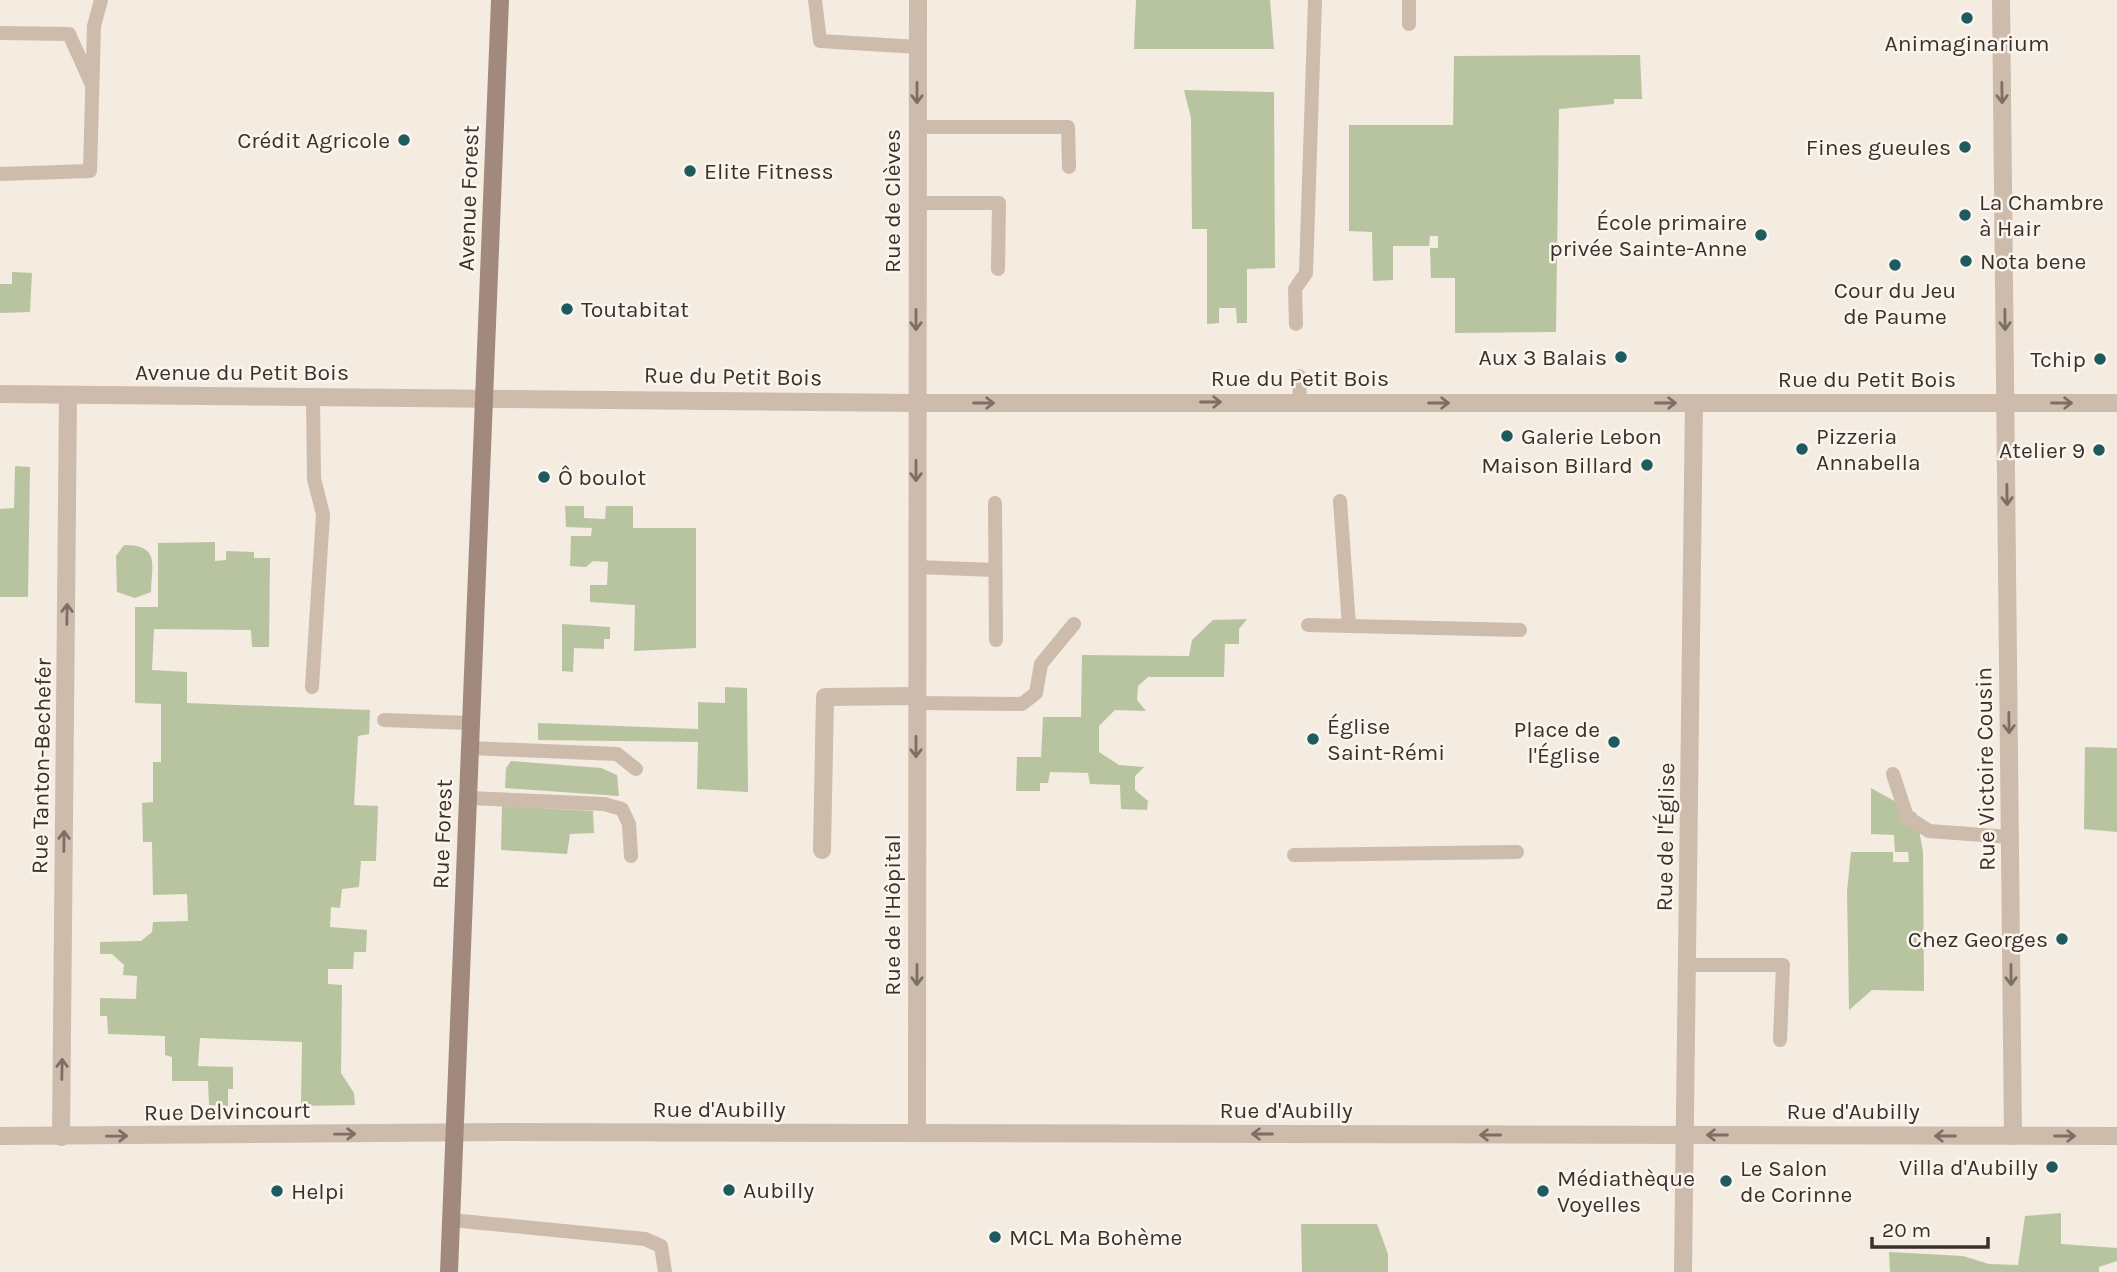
<svg xmlns="http://www.w3.org/2000/svg" width="2117" height="1272" viewBox="0 0 2117 1272" font-family="Karla,sans-serif">
<style>
.green{fill:#b8c4a0}
.lines{fill:none;stroke-linecap:round;stroke-linejoin:round}
.service{stroke:#cdbbac;stroke-width:14}
.minor{stroke:#cdbbac;stroke-width:18}
.secondary{stroke:#a18a7d;stroke-width:18}
.oneway{stroke:#7d6f65}
.poi-dot{fill:#1f5a5e;stroke:#fbf5ee;stroke-width:2.5}
.labels{text-anchor:middle;stroke-width:5;stroke-linejoin:round;paint-order:stroke}
.poi-label{font-size:23px;fill:#3b302b;stroke:#fbf5ee;text-anchor:start}
.street-label{font-size:23px;fill:#3b302b;stroke:#fbf5ee}
</style>
<rect width="100%" height="100%" fill="#f4ebe1"/>
<!-- green -->
<g class="green">
<path d="M1136,0H1270L1274,49H1134Z"/>
<path d="M1640,55L1642,99H1614V104L1559,109L1556,332L1455,333V278H1431L1430,248H1438V236H1430L1429,246H1393V280L1373,281L1372,232L1349,231V125H1453L1454,56Z"/>
<path d="M1184,90L1274,92L1275,268L1247,269V323H1237L1236,308H1219V323L1207,324V229H1192L1191,118Z"/>
<path d="M12,272L32,273L30,312L0,313V284H12Z"/>
<path d="M15,466L30,467L28,597H0V509L14,508Z"/>
<path d="M565,506H584V518L605,519L606,506H633V528H696V648L634,651L635,605L590,602V585H607L608,562L593,561L586,567L570,566L571,536H591L592,528L566,527Z"/>
<path d="M215,542V561L226,560V551L254,552V558H270L269,647H252L251,630L154,629L152,670L187,672V703L370,710L369,734L358,736L354,805L378,806L376,861H361L359,887L342,889L340,908L331,907L330,927L367,930L366,952H354L353,969H328V984L342,985L341,1073L354,1093L355,1105L301,1106L302,1042L200,1038L198,1066L233,1067V1089H228V1106L209,1105L208,1081H172V1057L165,1055V1036L108,1034L107,1016H100V998L136,999L137,976L123,975L124,965L112,954H100V942L141,941L152,932L153,922L188,921L187,894L153,895L152,842H143L142,803L153,802V762H161V704L135,703V607H158V543Z"/>
<path d="M124,545C160,545 152,564 151,592L135,598L117,592L116,556Z"/>
<path d="M1247,619L1239,629V644H1225L1224,677H1148L1138,686L1137,700L1146,711L1115,710L1099,726V752L1119,765L1144,767L1135,776V790L1148,801L1147,810L1121,809L1120,785L1090,784L1088,773L1050,772L1048,783H1040V791H1016L1017,757H1041L1043,717H1081L1082,655L1189,656L1192,640L1213,620Z"/>
<path d="M562,624L610,627V639H604V649L574,648L573,672L562,671Z"/>
<path d="M725,687L747,688L748,792L697,789L698,742L538,740V723L698,729V702L725,703Z"/>
<path d="M2085,747L2117,748V832L2084,829Z"/>
<path d="M511,761L601,768L617,775L619,796L505,788L506,768Z"/>
<path d="M1871,788L1916,813L1923,852L1924,991L1872,990L1849,1010L1847,891L1851,852H1893V862H1909L1908,852H1895L1894,835L1871,834Z"/>
<path d="M502,806L593,811L594,833L570,834L567,854L501,850Z"/>
<path d="M2061,1213V1244L2117,1248V1261L2099,1267V1272H1890L1889,1252L1963,1256L1989,1264L2018,1265L2025,1216Z"/>
<path d="M1301,1224H1377L1388,1254V1272H1302Z"/>
</g>
<g class="lines">
<!-- service -->
<g class="service">
<path d="M815,0L820,41L918,47"/>
<path d="M1409,24V0"/>
<path d="M0,33L69,34L91,83"/>
<path d="M917,127H1068L1069,167"/>
<path d="M0,174L90,171L94,26L101,0"/>
<path d="M917,203H999L998,269"/>
<path d="M1296,324L1295,289L1306,273L1315,0"/>
<path d="M1299,376L1300,402"/>
<path d="M1340,501L1349,626"/>
<path d="M995,503L996,640"/>
<path d="M916,567L995,570"/>
<path d="M1308,625L1520,630"/>
<path d="M312,687L323,514L314,479L313,397"/>
<path d="M916,703L1022,704L1036,693L1041,664L1074,624"/>
<path d="M384,720L470,723"/>
<path d="M470,748L617,754L636,769"/>
<path d="M1893,774L1907,817L1929,831L2010,837"/>
<path d="M468,798L604,804L622,809L629,824L631,856"/>
<path d="M1294,855L1517,852"/>
<path d="M1688,965H1783L1780,1040"/>
<path d="M451,1220L645,1239L661,1246L665,1272"/>
</g>
<!-- minor -->
<g class="minor">
<path d="M2001,0L2013,1136"/>
<path d="M0,394L916,403H2117"/>
<path d="M822,850L825,697L916,696"/>
<path d="M917,1133L918,0"/>
<path d="M0,1136L502,1132L2117,1136"/>
<path d="M61,1137L68,395"/>
<path d="M1683,1272L1694,403"/>
</g>
<!-- secondary -->
<path class="secondary" d="M449,1272L500,0"/>
</g>
<!-- one-way arrows -->
<defs><path id="oneway-shaft" d="M-6 0H5M1.5-3L5.5 0L1.5 3" fill="none" stroke-width="1.6" stroke-linecap="round" stroke-linejoin="round" transform="scale(1.75)"/></defs>
<g class="oneway">
<use href="#oneway-shaft" transform="translate(917 93) rotate(90)"/>
<use href="#oneway-shaft" transform="translate(2002 93) rotate(89)"/>
<use href="#oneway-shaft" transform="translate(916 320) rotate(90)"/>
<use href="#oneway-shaft" transform="translate(2005 320) rotate(89)"/>
<use href="#oneway-shaft" transform="translate(1211 402)"/>
<use href="#oneway-shaft" transform="translate(984 403)"/>
<use href="#oneway-shaft" transform="translate(1439 403)"/>
<use href="#oneway-shaft" transform="translate(1666 403)"/>
<use href="#oneway-shaft" transform="translate(2062 403)"/>
<use href="#oneway-shaft" transform="translate(916 471) rotate(90)"/>
<use href="#oneway-shaft" transform="translate(2007 495) rotate(89)"/>
<use href="#oneway-shaft" transform="translate(67 614) rotate(-89)"/>
<use href="#oneway-shaft" transform="translate(2009 723) rotate(89)"/>
<use href="#oneway-shaft" transform="translate(916 747) rotate(90)"/>
<use href="#oneway-shaft" transform="translate(64 841) rotate(-89)"/>
<use href="#oneway-shaft" transform="translate(917 975) rotate(90)"/>
<use href="#oneway-shaft" transform="translate(2011 975) rotate(90)"/>
<use href="#oneway-shaft" transform="translate(62 1069) rotate(-89)"/>
<use href="#oneway-shaft" transform="translate(345 1134) rotate(-1)"/>
<use href="#oneway-shaft" transform="translate(1262 1134) rotate(-180)"/>
<use href="#oneway-shaft" transform="translate(1490 1135) rotate(-180)"/>
<use href="#oneway-shaft" transform="translate(1717 1135) rotate(180)"/>
<use href="#oneway-shaft" transform="translate(117 1136) rotate(-1)"/>
<use href="#oneway-shaft" transform="translate(1945 1136) rotate(-180)"/>
<use href="#oneway-shaft" transform="translate(2065 1136)"/>
</g>
<!-- markers -->
<g class="poi-dot">
<circle cx="1967" cy="18" r="7"/>
<circle cx="404" cy="140" r="7"/>
<circle cx="1965" cy="147" r="7"/>
<circle cx="690" cy="171" r="7"/>
<circle cx="1965" cy="215" r="7"/>
<circle cx="1761" cy="235" r="7"/>
<circle cx="1966" cy="261" r="7"/>
<circle cx="1895" cy="265" r="7"/>
<circle cx="567" cy="309" r="7"/>
<circle cx="1621" cy="357" r="7"/>
<circle cx="2100" cy="359" r="7"/>
<circle cx="1507" cy="436" r="7"/>
<circle cx="1802" cy="449" r="7"/>
<circle cx="2099" cy="450" r="7"/>
<circle cx="1647" cy="465" r="7"/>
<circle cx="544" cy="477" r="7"/>
<circle cx="1313" cy="739" r="7"/>
<circle cx="1614" cy="742" r="7"/>
<circle cx="2062" cy="939" r="7"/>
<circle cx="2052" cy="1167" r="7"/>
<circle cx="1726" cy="1181" r="7"/>
<circle cx="729" cy="1190" r="7"/>
<circle cx="277" cy="1191" r="7"/>
<circle cx="1543" cy="1191" r="7"/>
<circle cx="995" cy="1237" r="7"/>
</g>
<g class="labels">
<!-- poi labels -->
<g class="poi-label">
<text x="1967" y="51" text-anchor="middle">Animaginarium</text>
<text x="390" y="148" text-anchor="end">Crédit Agricole</text>
<text x="1951" y="155" text-anchor="end">Fines gueules</text>
<text x="704" y="179">Elite Fitness</text>
<text x="1979" y="210">La Chambre<tspan x="1979" dy="26">à Hair</tspan></text>
<text x="1747" y="230" text-anchor="end">École primaire<tspan x="1747" dy="26">privée Sainte-Anne</tspan></text>
<text x="1980" y="269">Nota bene</text>
<text x="1895" y="298" text-anchor="middle">Cour du Jeu<tspan x="1895" dy="26">de Paume</tspan></text>
<text x="581" y="317">Toutabitat</text>
<text x="1607" y="365" text-anchor="end">Aux 3 Balais</text>
<text x="2086" y="367" text-anchor="end">Tchip</text>
<text x="1521" y="444">Galerie Lebon</text>
<text x="1816" y="444">Pizzeria<tspan x="1816" dy="26">Annabella</tspan></text>
<text x="2085" y="458" text-anchor="end">Atelier 9</text>
<text x="1633" y="473" text-anchor="end">Maison Billard</text>
<text x="558" y="485">Ô boulot</text>
<text x="1327" y="734">Église<tspan x="1327" dy="26">Saint-Rémi</tspan></text>
<text x="1600" y="737" text-anchor="end">Place de<tspan x="1600" dy="26">l'Église</tspan></text>
<text x="2048" y="947" text-anchor="end">Chez Georges</text>
<text x="2038" y="1175" text-anchor="end">Villa d'Aubilly</text>
<text x="1740" y="1176">Le Salon<tspan x="1740" dy="26">de Corinne</tspan></text>
<text x="1557" y="1186">Médiathèque<tspan x="1557" dy="26">Voyelles</tspan></text>
<text x="743" y="1198">Aubilly</text>
<text x="291" y="1199">Helpi</text>
<text x="1009" y="1245">MCL Ma Bohème</text>
</g>
<!-- street labels -->
<g class="street-label">
<text transform="translate(468 198) rotate(-88)" y="8">Avenue Forest</text>
<text transform="translate(892 201) rotate(-90)" y="8">Rue de Clèves</text>
<text x="242" y="380">Avenue du Petit Bois</text>
<text transform="translate(733 376) rotate(1)" y="8">Rue du Petit Bois</text>
<text x="1300" y="386">Rue du Petit Bois</text>
<text x="1867" y="387">Rue du Petit Bois</text>
<text transform="translate(41 766) rotate(-89)" y="8">Rue Tanton-Bechefer</text>
<text transform="translate(1985 769) rotate(-91)" y="8">Rue Victoire Cousin</text>
<text transform="translate(442 834) rotate(-88)" y="8">Rue Forest</text>
<text transform="translate(1665 837) rotate(-89)" y="8">Rue de l'Église</text>
<text transform="translate(892 915) rotate(-90)" y="8">Rue de l'Hôpital</text>
<text x="719" y="1117">Rue d'Aubilly</text>
<text x="1286" y="1118">Rue d'Aubilly</text>
<text transform="translate(227 1111) rotate(-1)" y="8">Rue Delvincourt</text>
<text x="1853" y="1119">Rue d'Aubilly</text>
</g>
</g>
<!-- scale -->
<path d="M1872 1237v10h116v-10" fill="none" stroke="#3b302b" stroke-width="3.5"/>
<text x="1882" y="1237" font-size="21" fill="#3b302b" stroke="#fbf5ee" stroke-width="5" paint-order="stroke">20 m</text>
</svg>
